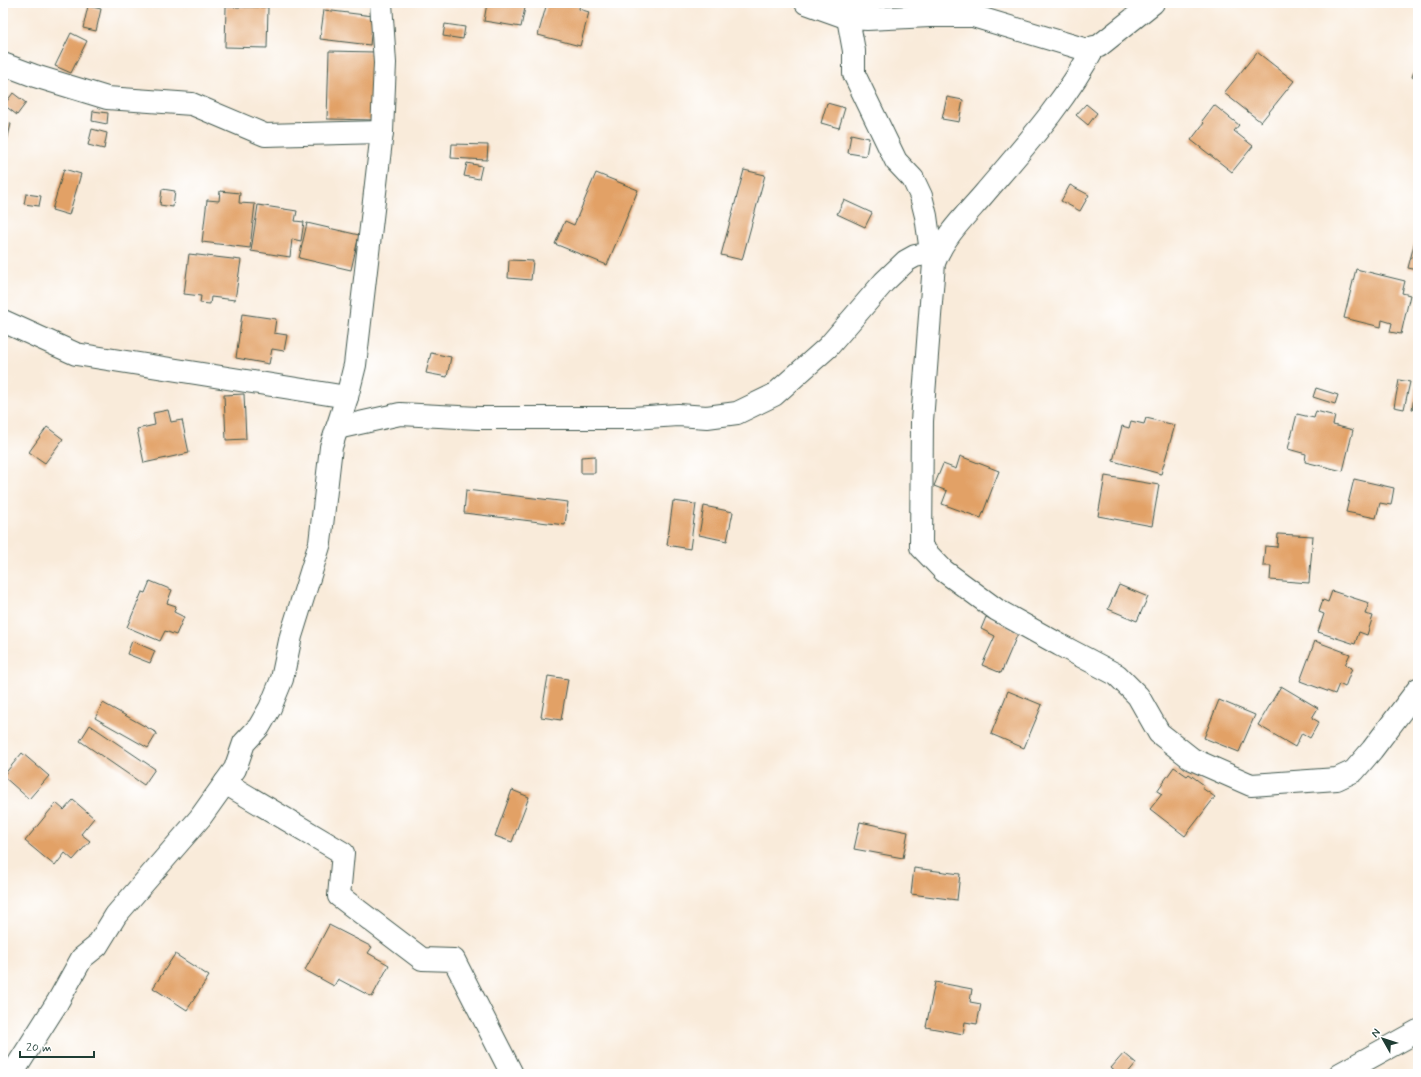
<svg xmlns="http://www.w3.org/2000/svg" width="1421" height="1077" viewBox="0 0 1421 1077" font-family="Mynerve,sans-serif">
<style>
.building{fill:#e2a166}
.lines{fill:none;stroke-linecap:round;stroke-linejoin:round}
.minor-casing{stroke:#40574d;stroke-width:24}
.minor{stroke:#fff;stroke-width:22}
</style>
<rect width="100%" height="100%" fill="#fff"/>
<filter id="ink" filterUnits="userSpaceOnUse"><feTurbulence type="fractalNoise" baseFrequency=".025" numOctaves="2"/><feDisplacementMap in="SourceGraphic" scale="8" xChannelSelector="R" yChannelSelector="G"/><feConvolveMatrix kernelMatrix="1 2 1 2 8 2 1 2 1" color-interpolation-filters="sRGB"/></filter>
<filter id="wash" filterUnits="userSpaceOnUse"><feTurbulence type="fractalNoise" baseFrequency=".012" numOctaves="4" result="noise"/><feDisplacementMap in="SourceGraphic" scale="16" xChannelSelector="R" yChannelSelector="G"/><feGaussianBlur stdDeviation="0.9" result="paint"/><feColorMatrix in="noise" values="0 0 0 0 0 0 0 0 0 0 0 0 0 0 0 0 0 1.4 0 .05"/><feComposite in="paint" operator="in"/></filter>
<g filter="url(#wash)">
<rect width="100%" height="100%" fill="#f9ebda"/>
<g id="blocks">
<!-- building -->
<g class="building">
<path d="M487,3H526L521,27L484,21Z"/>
<path d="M547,3L561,4L562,3H580L579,9L589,12L580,46L538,35Z"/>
<path d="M88,6L101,9L96,31L83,28Z"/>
<path d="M226,7H268L267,48L225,47Z"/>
<path d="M324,10L373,16L370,45L320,39Z"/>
<path d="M445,24L465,27L463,39L443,36Z"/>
<path d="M71,33L87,41L71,73L55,66Z"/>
<path d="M329,51L375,52L373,120L327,119Z"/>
<path d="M1257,52L1294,81L1261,122L1224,93Z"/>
<path d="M1418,60V80L1412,77Z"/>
<path d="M13,93L26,103L17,115L4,105Z"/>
<path d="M947,97L963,100L959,122L942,119Z"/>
<path d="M827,103L845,108L839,128L821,123Z"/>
<path d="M1086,104L1097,113L1088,125L1076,115Z"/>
<path d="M1214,105L1239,125L1234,131L1253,146L1232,172L1191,140L1204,123L1202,121Z"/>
<path d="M93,111L108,113L107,124L92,121Z"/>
<path d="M3,122L11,124L5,149H3Z"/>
<path d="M92,129L107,133L104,149L88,145Z"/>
<path d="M851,134L869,138L866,156L848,153Z"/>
<path d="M452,144L488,145L487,160L451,158Z"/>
<path d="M467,163L482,166L479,179L464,176Z"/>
<path d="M64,169L81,174L69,215L52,210Z"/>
<path d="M744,170L765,175L742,260L721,255Z"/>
<path d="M596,173L638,190L607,265L555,244L565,221L574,225Z"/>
<path d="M1070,185L1089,195L1080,211L1061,201Z"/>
<path d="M162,189L175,191L173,207L160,205Z"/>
<path d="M220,191L240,193L239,203L255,204L250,248L202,242L207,200L219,201Z"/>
<path d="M26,194L41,196L39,206L24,204Z"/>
<path d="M844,200L872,213L865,227L837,214Z"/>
<path d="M258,205L297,211L295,221L304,222L301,241L292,239L290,257L251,251Z"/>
<path d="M307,223L359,235L351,270L299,258Z"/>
<path d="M1417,233H1418V270L1408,268Z"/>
<path d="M189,254L241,260L235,300L211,297L210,304L200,303L201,296L184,294Z"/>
<path d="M509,260L533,261L531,280L508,278Z"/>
<path d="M1356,269L1405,281L1402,293L1410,295L1401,334L1390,332L1392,323L1382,320L1381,327L1344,318Z"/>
<path d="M242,314L276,319L274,333L287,335L284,351L272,349L269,364L236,358Z"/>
<path d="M431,353L451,357L447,377L426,373Z"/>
<path d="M1399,380L1410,382L1404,409L1394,407Z"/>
<path d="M1416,387H1418V410L1412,409Z"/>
<path d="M1316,388L1338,395L1335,404L1313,397Z"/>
<path d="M244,394L246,439L226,440L224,395Z"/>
<path d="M168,410L171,422L182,420L189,453L144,463L137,429L155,425L153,413Z"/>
<path d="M1316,411L1335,416L1333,425L1353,430L1343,471L1305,462L1306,454L1288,449L1297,414L1314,418Z"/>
<path d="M1146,418L1175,425L1161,474L1113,461L1122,426L1129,428L1131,421L1144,424Z"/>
<path d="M47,427L63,439L45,463L29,452Z"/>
<path d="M595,456V473H581V457Z"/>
<path d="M960,456L999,471L981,518L942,504L947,491L934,486L943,464L956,469Z"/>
<path d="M1105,476L1159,485L1152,526L1098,516Z"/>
<path d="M1354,479L1394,488L1391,505L1380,503L1376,518L1346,512Z"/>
<path d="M466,490L568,502L565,525L464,513Z"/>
<path d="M673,501L696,504L690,549L667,545Z"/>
<path d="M704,506L733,512L727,541L699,535Z"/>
<path d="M1278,534L1313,536L1309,583L1270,580L1271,566H1263L1265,546L1277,547Z"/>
<path d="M150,581L172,590L167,603L176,606L174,612L184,617L176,635L165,631L160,641L127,627L142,592L145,593Z"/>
<path d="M1119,585L1148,597L1137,621L1108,609Z"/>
<path d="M1332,591L1369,603L1365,614L1373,616L1367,635L1359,632L1355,644L1318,632L1324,614L1319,612L1323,600L1328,602Z"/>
<path d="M986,617L1019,631L1001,673L982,665L995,636L981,629Z"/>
<path d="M132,641L155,651L150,663L127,654Z"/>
<path d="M1315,641L1350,654L1345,665L1352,668L1345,687L1339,684L1335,694L1300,681Z"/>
<path d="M548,676L568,679L561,720L541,717Z"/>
<path d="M1281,686L1318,708L1312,718L1319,722L1310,738L1302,733L1295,747L1258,725Z"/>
<path d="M1008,691L1042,705L1024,748L991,734Z"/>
<path d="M1219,700L1255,715L1239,752L1204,738Z"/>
<path d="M103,703L157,733L148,748L95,718Z"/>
<path d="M90,725L155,769L144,785L80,741Z"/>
<path d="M22,753L49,776L29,799L3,776Z"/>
<path d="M1174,767L1187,776L1189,774L1204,785L1202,788L1215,797L1185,836L1150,809L1162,794L1157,791Z"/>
<path d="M512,790L529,797L512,842L495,836Z"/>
<path d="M73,800L94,818L81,834L90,841L73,860L65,853L55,866L25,841L56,803L64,810Z"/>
<path d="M860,822L908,832L903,858L854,849Z"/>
<path d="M914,868L960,874L957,900L911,894Z"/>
<path d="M329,925L372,947L368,953L389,965L372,997L338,979L334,986L305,970Z"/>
<path d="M175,954L209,976L187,1010L153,988Z"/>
<path d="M935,982L972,989L970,1002L981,1004L977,1024L965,1022L963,1034L926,1027Z"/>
<path d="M1124,1053L1136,1063L1127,1074H1118L1111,1068Z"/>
</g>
</g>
</g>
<g filter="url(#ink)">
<use href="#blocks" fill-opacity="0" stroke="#40574d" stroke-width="1"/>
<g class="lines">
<defs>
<g id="minor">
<path d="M806,3L848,18L867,19L930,16H973L1087,50L1099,46L1153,3"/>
<path d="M849,4L848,18L854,51V74L896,161L913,179L921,196L926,216L931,252"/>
<path d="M1094,47C1066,101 1023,148 984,194C966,215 943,237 934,263L922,421L921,547L944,571L997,610L1060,645L1117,675L1138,696L1159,733L1192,759L1251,785L1337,779L1354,771L1372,750L1418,689"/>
<path d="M3,64L35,76L107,98L192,104L265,135L382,132"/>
<path d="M3,321L76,354L347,397"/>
<path d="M337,428L400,414L478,418H633L678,415L707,417L737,413L774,395L828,347L884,282L906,261L915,256L938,252"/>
<path d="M225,783L343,853L339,896L422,959L454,960L512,1074"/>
<path d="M12,1074L57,1003L82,958L97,946L116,915L200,818L235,769L244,743L259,727L270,708L282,679L291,636L320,543L331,447L347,397L355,365L382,132L385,63L381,3"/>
<path d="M1340,1074L1418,1031"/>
</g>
</defs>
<!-- minor casing -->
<use href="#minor" class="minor-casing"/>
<!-- minor -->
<use href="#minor" class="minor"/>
</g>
</g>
<!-- margin -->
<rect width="1421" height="1077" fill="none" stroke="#fff" stroke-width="16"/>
<!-- north arrow -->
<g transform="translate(1383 1039) rotate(309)" stroke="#ffffff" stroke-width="3" paint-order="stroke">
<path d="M0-3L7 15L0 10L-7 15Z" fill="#1f3d34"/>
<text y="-6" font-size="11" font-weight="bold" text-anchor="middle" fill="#1f3d34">N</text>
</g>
<!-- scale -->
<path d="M20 1051v6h74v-6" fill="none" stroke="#1f3d34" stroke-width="2"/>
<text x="26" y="1051" font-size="12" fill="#1f3d34" stroke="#ffffff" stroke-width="3" paint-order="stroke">20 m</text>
</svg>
